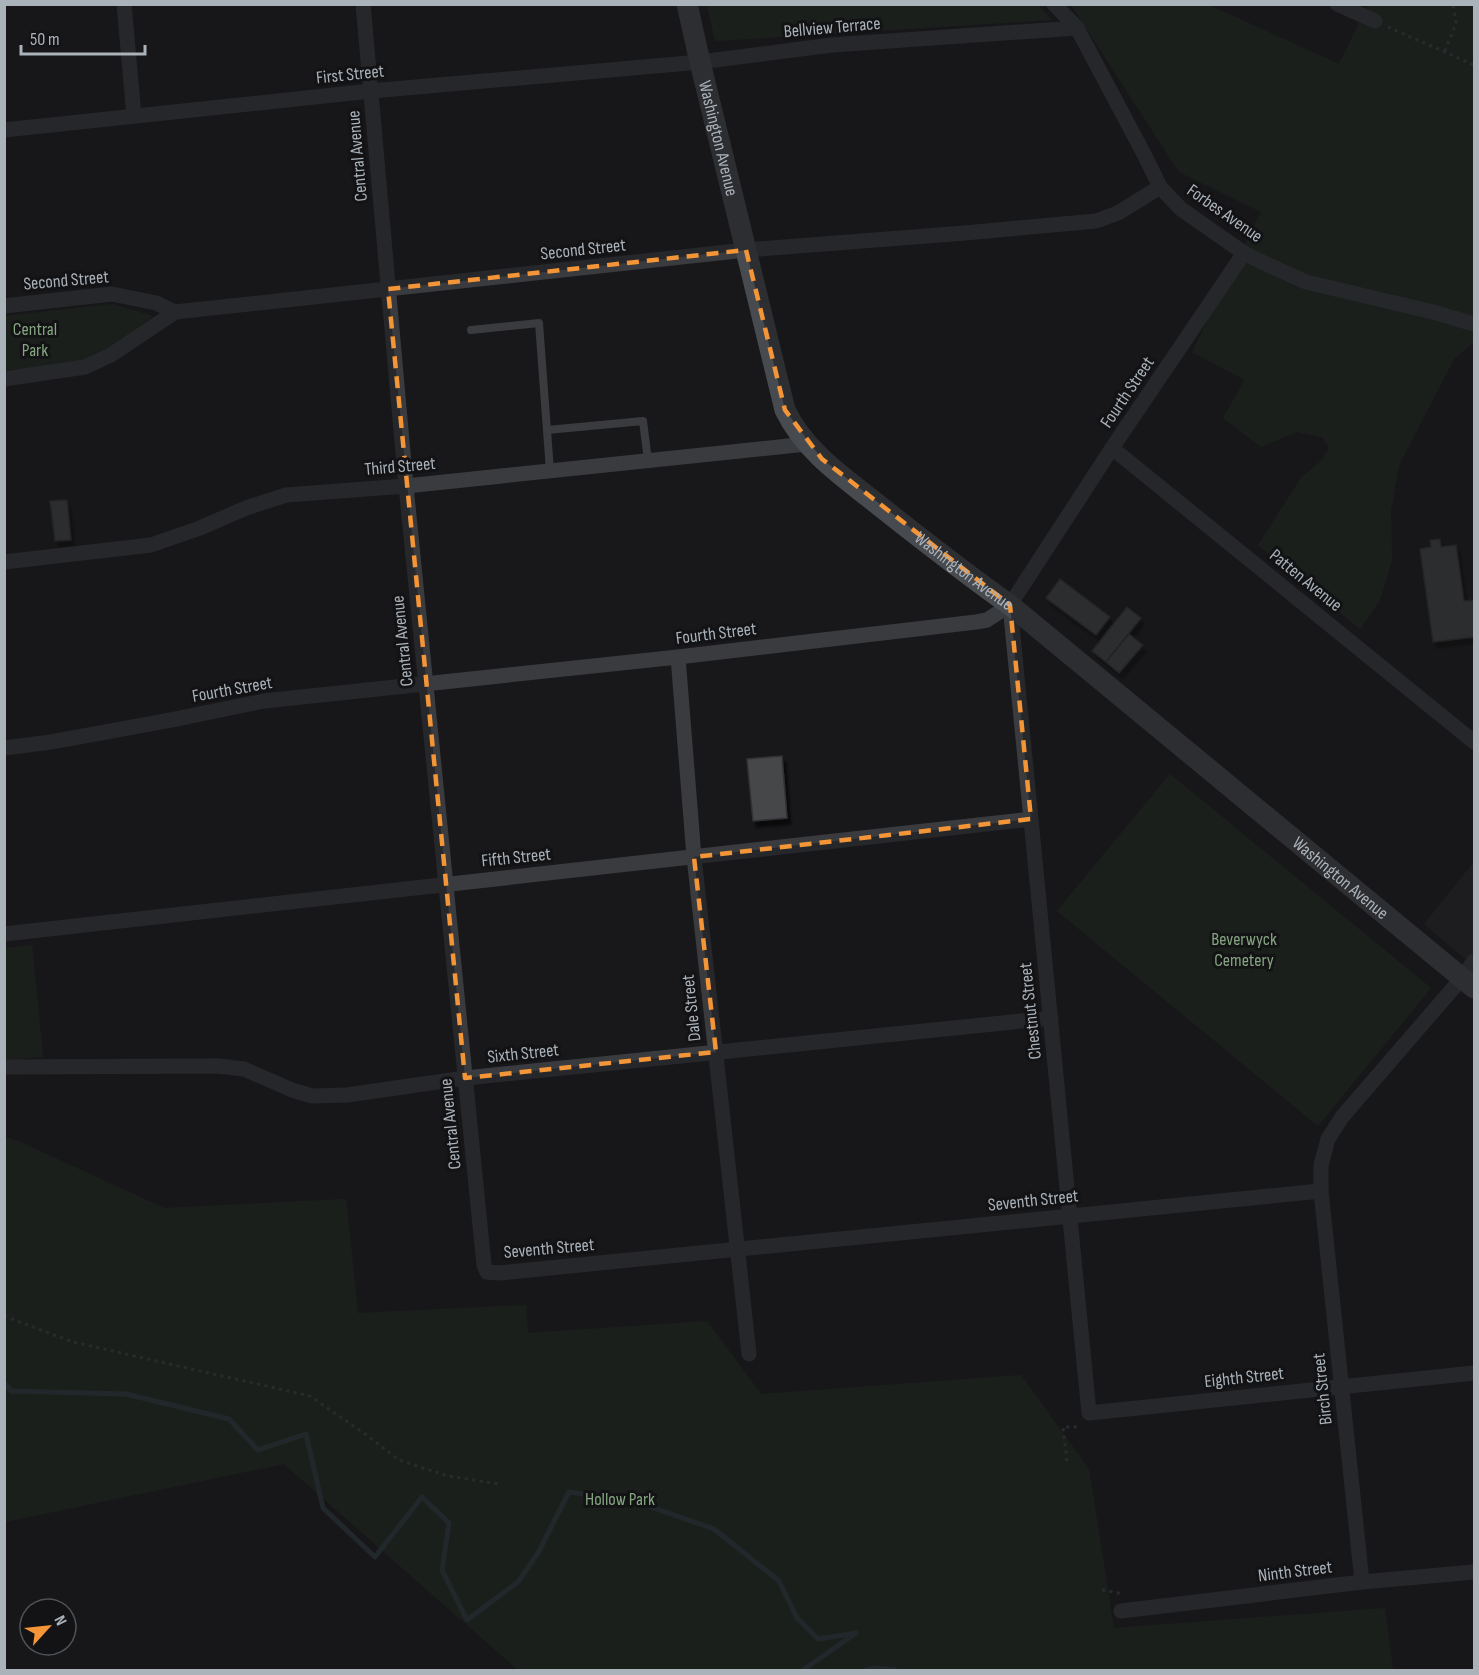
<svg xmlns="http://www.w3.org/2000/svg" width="1479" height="1675" viewBox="0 0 1479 1675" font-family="'Sofia Sans Condensed',sans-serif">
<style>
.built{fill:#242527}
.green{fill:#202820}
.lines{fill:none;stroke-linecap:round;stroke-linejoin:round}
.stream{stroke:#2e3a3f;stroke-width:5}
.building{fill:#44474a;stroke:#323336;stroke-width:1.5;filter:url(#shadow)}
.path{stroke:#3f4246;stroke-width:3;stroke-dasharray:3 4.5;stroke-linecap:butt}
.lane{stroke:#393b3f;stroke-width:8}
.street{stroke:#393b3f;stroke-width:15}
.secondary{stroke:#474a4f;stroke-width:21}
.marked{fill:none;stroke:#f49537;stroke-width:4.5;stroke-dasharray:12 8;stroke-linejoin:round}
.labels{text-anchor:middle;stroke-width:6;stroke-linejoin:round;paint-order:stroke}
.street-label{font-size:18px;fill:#aab2ba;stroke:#131315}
.park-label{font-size:18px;fill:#85a581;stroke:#131315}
</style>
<defs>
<filter id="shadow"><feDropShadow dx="3.5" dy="6" stdDeviation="1.5" flood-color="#0009"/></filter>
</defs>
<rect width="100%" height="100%" fill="#18181a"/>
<!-- built -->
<path class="built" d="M1474,862V966L1424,924Z"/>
<!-- green -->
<g class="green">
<path d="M1037,4L1052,20L715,41L707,5Z"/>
<path d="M1071,5H1209L1339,64L1368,5H1474V342L1454,359L1399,465L1391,511L1392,561L1380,600L1360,629L1258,545L1301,478L1321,461L1329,448L1322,437L1296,432L1261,447L1223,418L1245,380L1192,352L1261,212L1179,172Z"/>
<path d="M112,304L153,316C136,329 120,344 100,354C74,367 34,367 5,370L4,316Z"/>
<path d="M1170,774L1431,988L1318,1126L1057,911Z"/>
<path d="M32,945L43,1057L5,1060V948Z"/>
<path d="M5,1137L16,1140L164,1208L346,1199L358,1313L526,1305L528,1333L707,1321L761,1394L1021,1375L1089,1469L1114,1628L1385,1608L1393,1670H518L284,1464L5,1522Z"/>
</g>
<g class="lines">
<!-- stream -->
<g class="stream">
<path d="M4,1383L11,1391L126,1394L229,1419L258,1450L306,1434L323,1508L375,1557L422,1497L449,1523L442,1570L467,1620L518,1582L538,1553L569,1492L631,1500L714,1529L779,1581L797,1618L818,1639L856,1633L803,1670H804"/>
<path d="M867,1670L875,1668L895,1670"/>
</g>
</g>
<!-- building -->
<g class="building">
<path d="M67,500L71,540L55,541L50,501Z"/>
<path d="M1440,539L1441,547L1456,545L1464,601L1474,600V637L1433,642L1420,549L1431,547L1430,540Z"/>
<path d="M1060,579L1110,617L1096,635L1046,598Z"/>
<path d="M1127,607L1141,618L1106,662L1092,651Z"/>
<path d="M1129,634L1143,645L1119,673L1106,662Z"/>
<path d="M782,756L787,818L753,821L747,759Z"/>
</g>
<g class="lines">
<!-- path -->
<g class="path">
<path d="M1388,27L1474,65"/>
<path d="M1445,51L1456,23L1453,4"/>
<path d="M4,1316L73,1342L310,1396L365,1434L399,1460L448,1476L499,1484"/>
<path d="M1067,1461L1063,1427H1075L1079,1423"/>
<path d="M1102,1590L1124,1594"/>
</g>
<!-- lane -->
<g class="lane">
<path d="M471,330L539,323L550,471"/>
<path d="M547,430L643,421L648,461"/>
</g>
<!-- street -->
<g class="street">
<path d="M124,4L134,116"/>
<path d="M363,4L406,486L484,1265L487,1272L499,1273L1321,1191"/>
<path d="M1054,4L1077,28L1145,156L1160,187L1181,209L1244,253L1266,264L1306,282L1433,312L1474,324"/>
<path d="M1337,4L1375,21"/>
<path d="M4,130L371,91L700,62L832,45L1077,28"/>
<path d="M4,306L112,294L156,303L175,312L746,250L965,233L1096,221L1118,213L1160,187"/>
<path d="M4,379L85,367L111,355L175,312"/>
<path d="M1112,448L1474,742"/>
<path d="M4,562L151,545L200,528L246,508L286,495L406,486L807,444"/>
<path d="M1010,605L1089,1413L1474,1373"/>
<path d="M678,657L694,857L749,1354"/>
<path d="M4,748L51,742L171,720L264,701L678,657L976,622L987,620L1010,605L1112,448L1244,253"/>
<path d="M4,934L1031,819"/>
<path d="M4,1067L218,1066L244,1069L292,1090L312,1096L347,1095L465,1078L1051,1018"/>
<path d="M1362,1582L1321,1191V1165L1328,1139L1342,1117L1462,978L1474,961"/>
<path d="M1121,1611L1362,1582L1474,1572"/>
</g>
<!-- secondary -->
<path class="secondary" id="s1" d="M687,4L700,62L785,410C806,453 845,478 881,507C924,541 966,574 1010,605L1474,988"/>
</g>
<!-- marked area -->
<path d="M0 0H1479V1675H0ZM746,250L785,410L822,459L1010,605L1031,819L694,857L716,1052L465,1078L388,289Z" fill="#18181a" fill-opacity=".55" fill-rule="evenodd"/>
<path class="marked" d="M746,250L785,410L822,459L1010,605L1031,819L694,857L716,1052L465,1078L388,289Z"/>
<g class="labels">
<!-- street labels -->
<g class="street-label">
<text transform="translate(832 27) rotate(-5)" y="6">Bellview Terrace</text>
<text transform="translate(350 74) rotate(-6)" y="6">First Street</text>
<text dy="6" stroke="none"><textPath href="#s1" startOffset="138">Washington Avenue</textPath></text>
<text transform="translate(357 156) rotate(-95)" y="6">Central Avenue</text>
<text transform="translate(1225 213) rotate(35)" y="6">Forbes Avenue</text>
<text transform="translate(583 249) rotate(-6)" y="6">Second Street</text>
<text transform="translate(66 280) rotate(-5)" y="6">Second Street</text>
<text transform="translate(1127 392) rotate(-56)" y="6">Fourth Street</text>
<text transform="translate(400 466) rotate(-5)" y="6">Third Street</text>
<text dy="6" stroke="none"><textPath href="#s1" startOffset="660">Washington Avenue</textPath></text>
<text transform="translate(1306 580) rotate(39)" y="6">Patten Avenue</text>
<text transform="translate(716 633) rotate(-7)" y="6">Fourth Street</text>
<text transform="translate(402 641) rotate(-96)" y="6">Central Avenue</text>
<text transform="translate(232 689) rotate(-10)" y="6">Fourth Street</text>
<text transform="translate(516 857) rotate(-6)" y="6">Fifth Street</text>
<text dy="6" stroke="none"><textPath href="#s1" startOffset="1146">Washington Avenue</textPath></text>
<text transform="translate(691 1008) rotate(-96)" y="6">Dale Street</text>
<text transform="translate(1030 1011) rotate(-96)" y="6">Chestnut Street</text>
<text transform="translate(523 1053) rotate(-6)" y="6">Sixth Street</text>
<text transform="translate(450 1124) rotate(-96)" y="6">Central Avenue</text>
<text transform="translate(1033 1200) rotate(-6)" y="6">Seventh Street</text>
<text transform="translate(549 1248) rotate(-5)" y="6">Seventh Street</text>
<text transform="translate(1244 1377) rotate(-6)" y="6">Eighth Street</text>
<text transform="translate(1322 1389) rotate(-96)" y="6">Birch Street</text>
<text transform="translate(1295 1571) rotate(-7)" y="6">Ninth Street</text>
</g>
<!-- park labels -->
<g class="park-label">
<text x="35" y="335">Central<tspan x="35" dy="21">Park</tspan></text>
<text x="1244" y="945">Beverwyck<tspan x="1244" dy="21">Cemetery</tspan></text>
<text x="620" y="1505">Hollow Park</text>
</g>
</g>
<!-- border -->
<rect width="1479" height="1675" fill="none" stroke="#aab2ba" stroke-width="12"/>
<!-- north arrow -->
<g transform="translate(48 1627) rotate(63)"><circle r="28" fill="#131315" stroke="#4f5357" stroke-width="1.5"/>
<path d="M0-4.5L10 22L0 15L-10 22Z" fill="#f49537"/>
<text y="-9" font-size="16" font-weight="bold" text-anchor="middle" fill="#aab2ba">N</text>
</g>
<!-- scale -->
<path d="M21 45v9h124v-9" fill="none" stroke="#aab2ba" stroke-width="3"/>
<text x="30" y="45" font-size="18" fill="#aab2ba" stroke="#131315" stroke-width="4.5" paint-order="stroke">50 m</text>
</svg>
